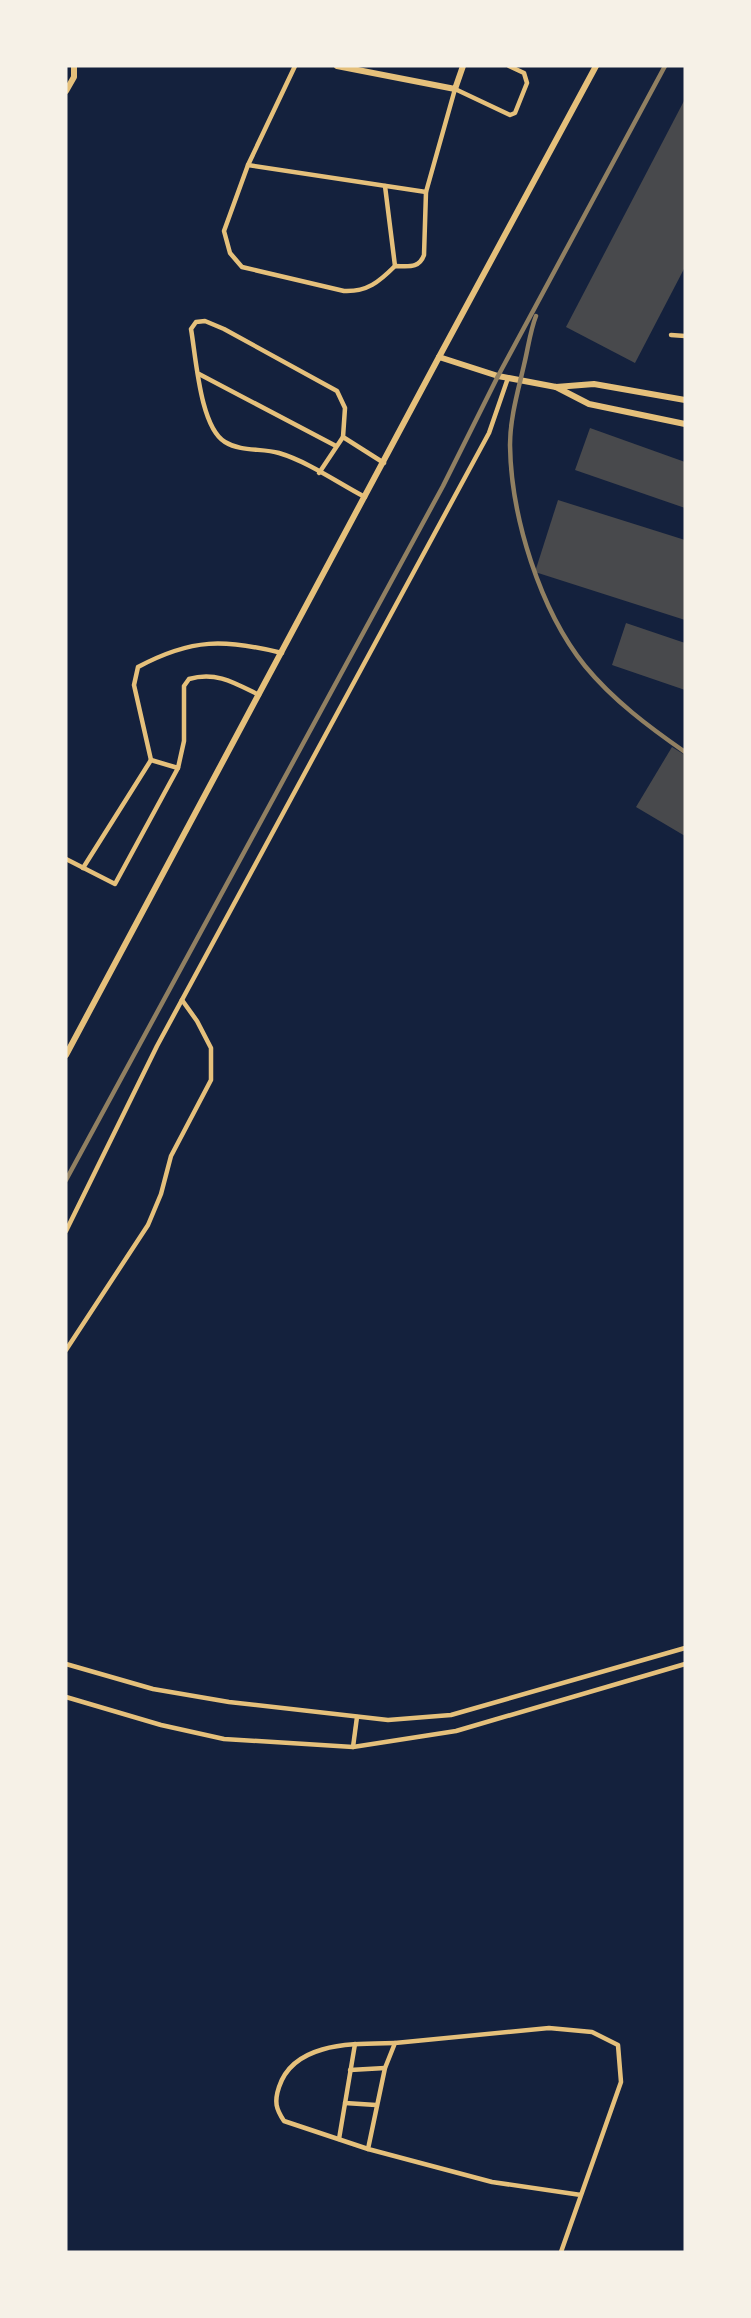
<svg xmlns="http://www.w3.org/2000/svg" width="751" height="2318" viewBox="0 0 751 2318" font-family="Rubik,sans-serif">
<style>
.building{fill:#48494c}
.lines{fill:none;stroke-linecap:round;stroke-linejoin:round}
.service{stroke:#e5c07b;stroke-width:4.5}
.minor{stroke:#e5c07b;stroke-width:6}
.rail{stroke:#918062;stroke-width:4.5}
</style>
<rect width="100%" height="100%" fill="#14213d"/>
<!-- building -->
<g class="building">
<path d="M685,99V267L635,363L566,327Z"/>
<path d="M590,428L685,462V508L575,470Z"/>
<path d="M558,500L685,540V620L535,572Z"/>
<path d="M626,623L685,643V690L612,665Z"/>
<path d="M672,747L685,755V836L636,807Z"/>
</g>
<g class="lines">
<!-- service -->
<g class="service">
<path d="M295,66L248,165L224,231L230,253L242,267L344,291C367,292 379,282 395,266C408,266 419,269 424,255L426,192L455,89L510,115L515,113L527,83L524,73L509,66"/>
<path d="M248,165L426,192"/>
<path d="M385,186L395,266"/>
<path d="M671,335L685,336"/>
<path d="M199,374L336,446"/>
<path d="M319,473L343,437"/>
<path d="M365,497C338,483 309,462 279,453C262,448 241,452 225,442C200,427 196,357 191,329L196,322L205,321L224,329L337,391L345,408L343,437L384,463"/>
<path d="M259,695C235,683 216,671 189,679L184,686V741L178,768L151,760L134,685L138,667C192,638 225,639 282,653"/>
<path d="M66,859L115,884L178,768"/>
<path d="M83,868L151,760"/>
<path d="M66,1231L157,1046L489,433L508,378"/>
<path d="M66,1350L148,1225L161,1194L171,1156L211,1080V1048L197,1021L182,1000"/>
<path d="M66,1664L153,1689L229,1702L388,1720L451,1715L685,1648"/>
<path d="M66,1697L161,1725L224,1739L353,1747L456,1731L685,1664"/>
<path d="M353,1747L357,1717"/>
<path d="M350,2070L385,2068"/>
<path d="M345,2103L376,2105"/>
<path d="M339,2139L355,2044"/>
<path d="M368,2149L284,2121C276,2109 274,2102 279,2087C294,2041 355,2044 395,2043"/>
<path d="M561,2252L621,2082L618,2045L592,2032L549,2028L395,2043L385,2068L368,2149L492,2182L581,2195"/>
</g>
<!-- minor -->
<g class="minor">
<path d="M337,66L455,89L463,66"/>
<path d="M66,91L74,77V66"/>
<path d="M439,357L596,66"/>
<path d="M556,387L589,404L685,424"/>
<path d="M66,1055L439,357L498,376L556,387L594,384L685,400"/>
</g>
<!-- rail -->
<g class="rail">
<path d="M536,316C530,331 528,349 524,365C518,391 510,418 510,445C511,517 540,610 585,666C613,700 649,727 685,752"/>
<path d="M66,1180L443,486L498,376L665,66"/>
</g>
</g>
<!-- border -->
<rect width="751" height="2318" fill="none" stroke="#f6f1e7" stroke-width="135"/>
</svg>
